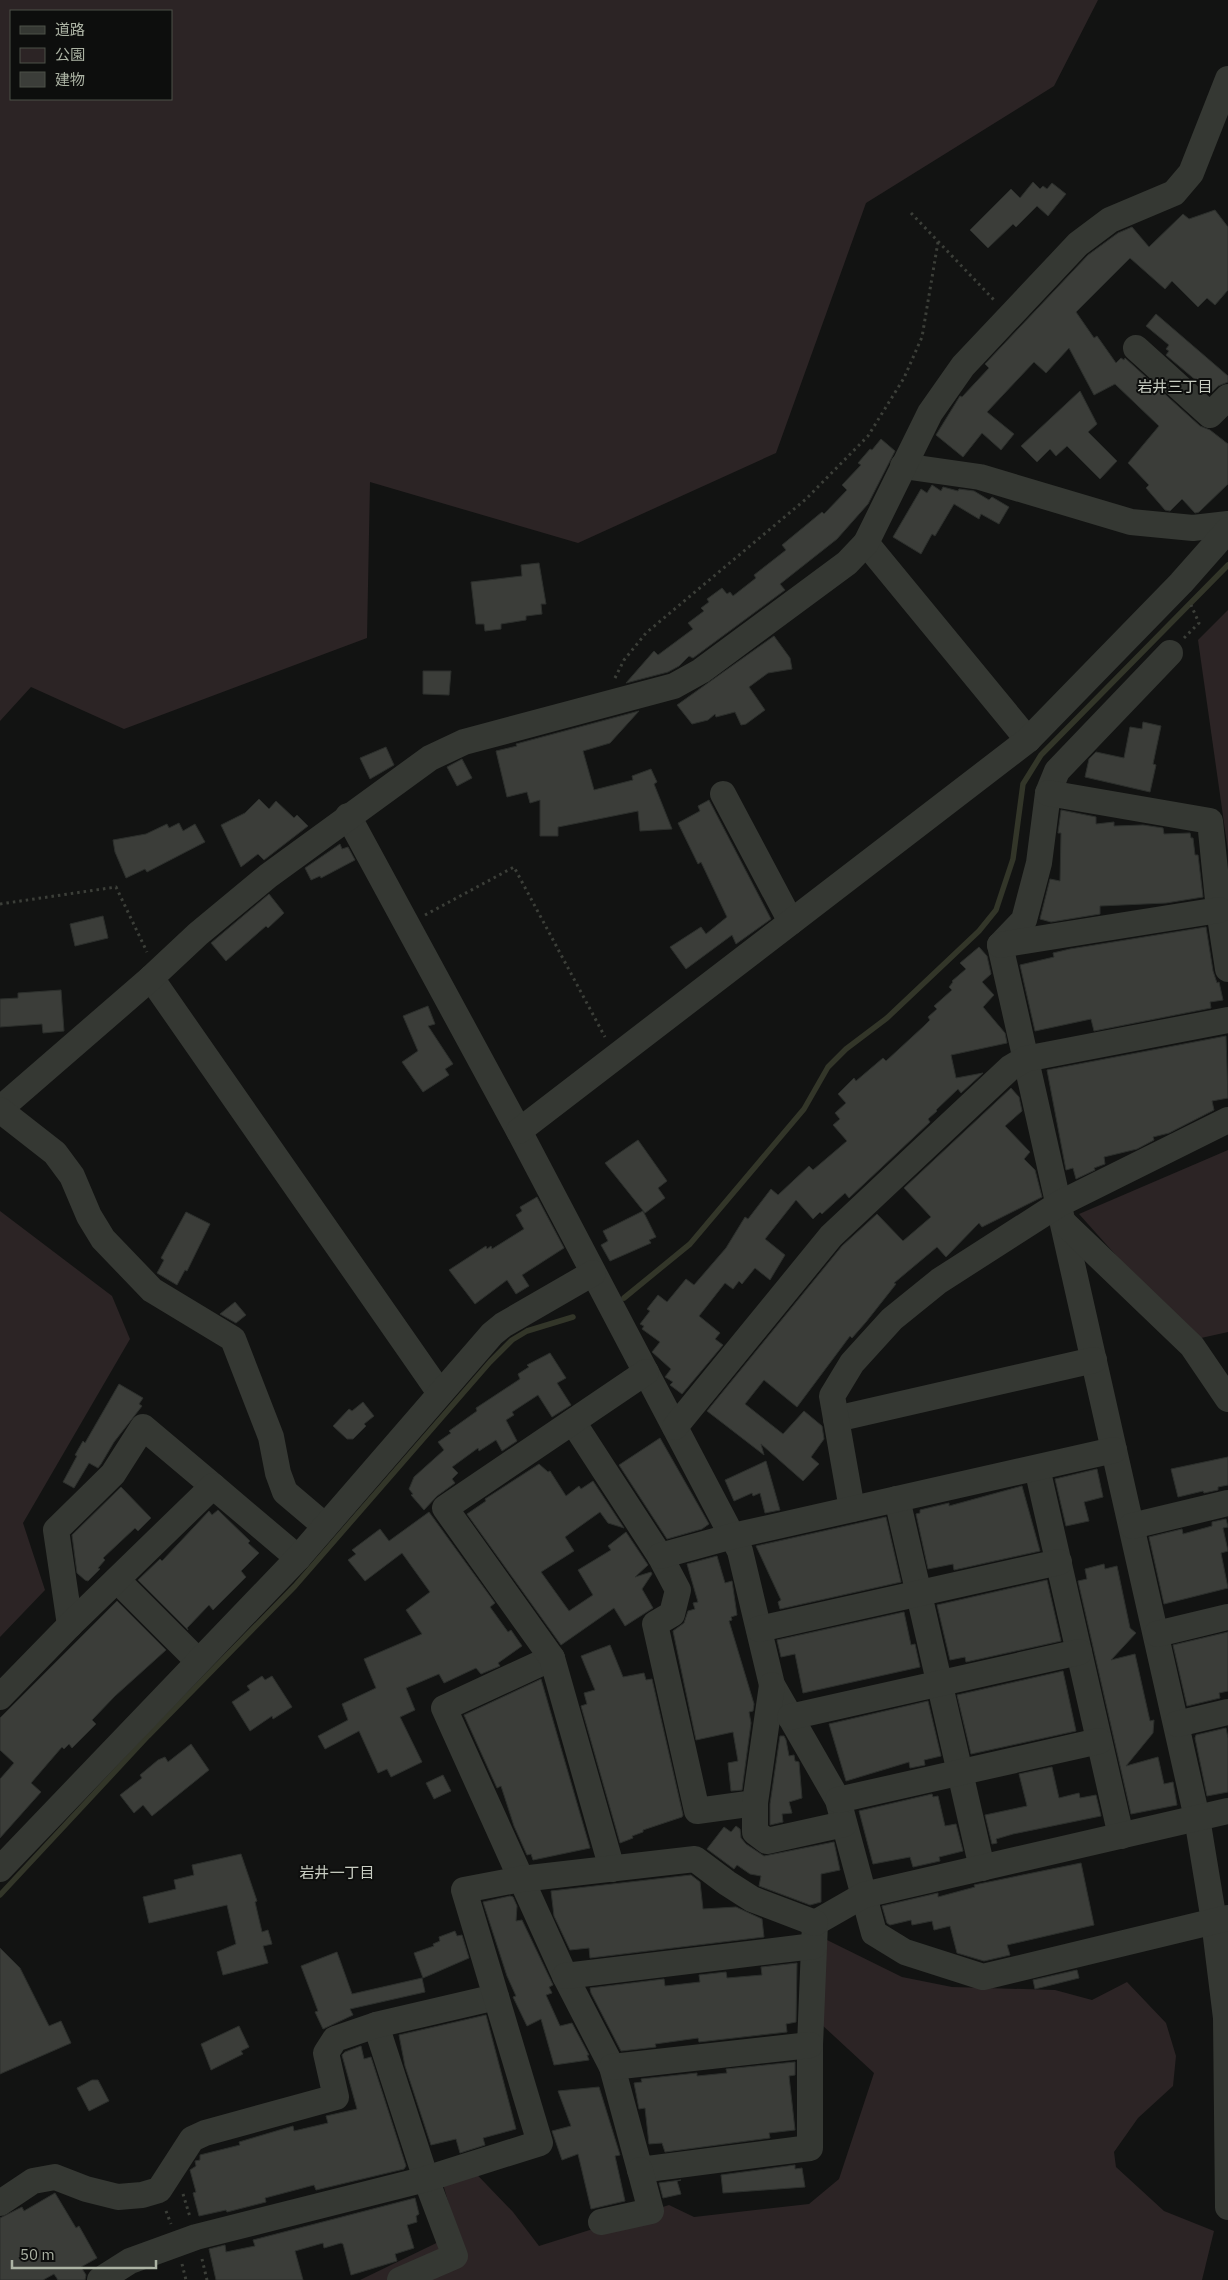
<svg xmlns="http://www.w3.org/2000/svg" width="1228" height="2280" viewBox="0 0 1228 2280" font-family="'IBM Plex Sans','Noto Sans JP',sans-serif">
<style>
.green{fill:#2c2425;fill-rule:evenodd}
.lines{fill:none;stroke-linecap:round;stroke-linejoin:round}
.stream{stroke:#333629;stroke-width:5.5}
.building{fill:#3b3d39;stroke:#2c2f2c}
.path{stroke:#3c3f39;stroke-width:3;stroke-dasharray:2.5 4;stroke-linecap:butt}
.minor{stroke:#353833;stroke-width:26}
.labels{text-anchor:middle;stroke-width:4;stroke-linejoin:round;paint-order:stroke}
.neighbourhood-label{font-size:15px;fill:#cacfc4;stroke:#0d0e0d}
</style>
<rect width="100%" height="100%" fill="#121312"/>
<!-- green -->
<g class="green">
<path d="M0,0H1098L1054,86L866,203L776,453L578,543L370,482L367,638L124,729L31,687L0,721ZM11,11H171V99H11Z"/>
<path d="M1228,610V851L1198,640Z"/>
<path d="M1228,1150V1332L1192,1340L1079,1214Z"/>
<path d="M0,1211L112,1296L130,1339L23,1523L45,1590L0,1637Z"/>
<path d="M827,1940L902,1977L952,1987L1055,1990L1092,2000L1127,1982L1166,2023L1176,2056L1173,2086L1138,2118L1114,2152L1116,2167L1164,2211L1214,2231L1202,2280H360L457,2233L437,2163L461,2158L513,2212L539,2246L669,2205L694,2217L809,2204L839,2179L874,2073L821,2024Z"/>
</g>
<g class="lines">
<!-- stream -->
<g class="stream">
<path d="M624,1298L690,1244L804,1109L828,1067L846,1049L887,1018L979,931L996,910L1013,859L1023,784L1041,755L1228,565"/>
<path d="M0,1895L148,1736L295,1586L490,1362L512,1340L527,1331L573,1317"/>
</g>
</g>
<!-- building -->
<g class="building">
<path d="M1033,182L1040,189L1043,186L1047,189L1052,183L1066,194L1048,216L1037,206L1016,227L1013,224L988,248L970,230L1011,189L1020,198Z"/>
<path d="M1215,210L1228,227V290L1215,305L1207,298L1198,307L1172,281L1165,289L1130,258L1076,312L1094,338L1097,336L1116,363L1121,358L1124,360L1125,358L1200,426L1210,430L1228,444V484L1199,512L1195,513L1182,499L1170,511L1165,510L1146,488L1149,485L1128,463L1159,426L1115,384L1094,395L1069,348L1046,373L1034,362L987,412L1014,434L1001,450L982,433L963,457L936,435L960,396L962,397L989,368L985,364L1088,255L1118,233L1132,227L1149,247L1183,214L1189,219Z"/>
<path d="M1156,314L1228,376V382L1218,386L1211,393L1166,355L1169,351L1166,349L1169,345L1146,326Z"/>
<path d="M1080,391L1097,424L1088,432L1117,461L1100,479L1067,446L1056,456L1050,449L1037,462L1021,446Z"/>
<path d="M881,439L895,451L868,504L837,539L780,584L785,590L693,658L689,656L679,666L668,672L626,683L654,651L658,655L693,629L688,623L704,611L701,608L709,602L707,599L722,588L727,594L730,592L733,596L756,578L754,575L786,550L782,545L822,512L824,514L847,490L842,485L861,465L858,463L870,449L872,450Z"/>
<path d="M932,485L941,491L943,487L958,491L959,489L974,491L989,500L992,497L1009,507L999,524L981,514L979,519L954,504L935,536L932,534L921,554L893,537L921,489L927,493Z"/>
<path d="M539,563L546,604H541L542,614L526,616V620L501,624V629L485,631L484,624H476L471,582L522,576L521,565Z"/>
<path d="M774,636L790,658L792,669L768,673L749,687L765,710L746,724L741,725L735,712L716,717L715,714L708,720L692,724L677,705Z"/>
<path d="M423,671H451L449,695L423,694Z"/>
<path d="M639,711L610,743L583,751L594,790L633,780L632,776L651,769L657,782L654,784L672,829L640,831L638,811L558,827V836H540V800L530,803L527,792L507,797L496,751L517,746L516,744Z"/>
<path d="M1143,722L1161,726L1153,764L1156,765L1150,792L1085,777L1089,759L1096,752L1124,758L1130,727L1142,729Z"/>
<path d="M386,747L394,765L370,779L360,758Z"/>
<path d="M462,759L472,778L457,786L447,767Z"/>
<path d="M259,799L269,809L276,801L294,818L297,815L308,826L264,860L258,854L241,867L221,825L245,813Z"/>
<path d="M709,800L771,919L736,944L732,935L686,969L670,947L701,927L706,934L727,917L701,862L698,864L678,823L700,811L698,806Z"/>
<path d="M1061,810L1096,817V824L1114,822V826L1143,825L1163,828L1164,834L1190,833L1191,838H1193L1195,855H1198L1203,897L1166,903L1100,906V914L1051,922L1040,919L1050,879L1060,881L1061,833H1058Z"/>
<path d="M179,823L183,831L195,824L205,842L147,872L145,869L126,878L115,852L113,840L146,834L167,824L169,828Z"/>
<path d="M340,844L342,849L348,847L355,860L321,878L320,876L311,880L305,868Z"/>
<path d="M269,894L284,913L268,928L266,926L226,961L211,943Z"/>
<path d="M103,916L108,938L75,946L70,924Z"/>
<path d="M1206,927L1213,971L1217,983L1219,982L1223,1000L1210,1002L1211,1008L1094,1031L1091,1019L1035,1031L1020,965L1054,957L1053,953L1070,949Z"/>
<path d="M979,947L987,956L991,974L982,982L994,995L983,1007L1005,1033L1007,1043L951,1055L956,1078L983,1073L961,1093L958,1089L936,1110L937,1111L928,1119L930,1122L849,1198L845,1193L822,1214L820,1212L813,1219L796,1200L765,1239L785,1255L770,1280L755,1268L742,1284L739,1281L733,1289L725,1283L699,1316L720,1333L715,1339L723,1345L682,1394L670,1385L673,1382L665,1377L671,1369L652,1352L660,1342L642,1329L644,1326L640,1324L650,1311L647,1309L658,1295L667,1302L686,1279L694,1285L726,1248L745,1217L748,1219L771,1189L778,1195L809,1166L813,1170L847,1141L833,1125L840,1119L835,1113L846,1103L838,1094L854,1078L856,1081L883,1058L886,1061L924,1026L930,1020L928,1017L937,1009L934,1006L952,990L949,987L953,982L952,981L966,969L960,963Z"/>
<path d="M61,990L64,1031L43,1033L42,1024L0,1027V999L18,998V993Z"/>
<path d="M428,1006L435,1024L428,1026L453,1064L445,1069L449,1075L423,1092L402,1062L418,1051L403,1016Z"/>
<path d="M1226,1036L1228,1098L1212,1101L1214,1110L1169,1133L1153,1137L1154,1140L1137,1149L1104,1157L1105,1164L1094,1168L1095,1170L1076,1179L1073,1168L1066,1170L1047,1070Z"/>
<path d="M1011,1088L1019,1097L1022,1111L1005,1126L1030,1152L1024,1159L1035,1170L1042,1197L982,1227L979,1223L946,1257L937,1247L894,1283L896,1284L866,1322L852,1338L850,1336L797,1407L764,1380L745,1404L783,1434L804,1411L822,1426L824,1439L811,1457L819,1464L803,1481L761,1444L764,1455L707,1411L842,1246L877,1214L903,1241L931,1217L904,1188Z"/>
<path d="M638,1140L667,1181L658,1188L665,1198L645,1213L605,1163Z"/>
<path d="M537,1197L564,1248L522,1275L529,1286L516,1294L507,1280L475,1304L449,1270L486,1246L487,1249L491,1246L492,1249L524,1229L516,1215L522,1211L520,1207Z"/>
<path d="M643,1211L656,1237L649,1240L651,1243L610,1261L601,1245L608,1241L603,1231Z"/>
<path d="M186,1212L210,1224L187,1271L185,1270L177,1285L157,1273L164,1260L161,1258Z"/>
<path d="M235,1302L246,1315L236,1323L220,1314Z"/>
<path d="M550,1353L566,1378L557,1383L571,1405L552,1417L538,1395L512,1412L514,1415L506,1420L517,1441L502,1451L496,1440L479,1451L478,1448L452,1467L458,1473L452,1479L455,1483L437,1496L424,1510L411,1495L413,1494L409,1489L414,1477L444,1450L438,1442L451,1433L449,1431L477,1411L476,1408L520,1379L518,1374L529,1367L527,1365Z"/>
<path d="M119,1384L143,1398L139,1404L142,1406L114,1442L101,1464L98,1468L89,1463L74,1488L63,1482L77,1456L75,1455L83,1441L85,1443Z"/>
<path d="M363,1402L374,1416L364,1424L366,1426L353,1439H347L333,1426L349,1409L352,1411Z"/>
<path d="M660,1438L709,1524L702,1529L667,1539L619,1465Z"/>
<path d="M1228,1457V1485L1218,1487V1490L1204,1493L1203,1491L1178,1497L1171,1469Z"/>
<path d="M766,1461L780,1510L765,1513L760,1493L753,1496L752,1493L734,1501L725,1480Z"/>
<path d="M539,1464L548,1472L550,1471L566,1496L579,1486L581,1489L593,1481L624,1528L608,1523L600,1512L565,1537L574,1551L541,1572L569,1611L593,1595L578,1570L611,1550L608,1546L626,1532L648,1565L635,1577L651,1572L652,1574L642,1589L653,1608L625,1626L614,1608L561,1645L467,1514L486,1501L485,1499Z"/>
<path d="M1097,1469L1103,1497L1084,1502L1089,1521L1066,1526L1055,1479Z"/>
<path d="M1022,1486L1040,1551L954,1570L953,1564L928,1569L916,1514L920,1513V1510L949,1503V1506Z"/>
<path d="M121,1487L151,1518L138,1531L135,1528L103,1558L105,1560L98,1568L100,1569L88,1581L85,1580L77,1573L72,1535Z"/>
<path d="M218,1510L250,1541L248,1543L259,1553L241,1571L246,1577L213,1610L209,1605L187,1628L188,1630L138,1580L160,1559L162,1561L209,1511L212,1515Z"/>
<path d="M429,1512L495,1603L490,1607L508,1632L511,1630L522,1646L498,1663L500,1666L481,1674L476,1668L444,1683L439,1674L406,1688L415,1710L400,1717L422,1762L391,1777L387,1769L378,1773L359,1731L325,1749L318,1736L348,1720L342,1704L376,1688L364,1659L422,1634L406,1610L430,1592L402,1553L365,1581L348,1560L356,1554L352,1550L380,1529L389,1541Z"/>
<path d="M886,1517L901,1582L780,1609L778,1602L781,1600L756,1546Z"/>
<path d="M1226,1519L1228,1527L1223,1528L1228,1551L1221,1553L1228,1588L1164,1604L1149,1537L1182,1529L1183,1534L1212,1526V1522Z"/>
<path d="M717,1556L725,1583L732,1581L737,1615L731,1617L732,1620L729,1621L754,1704L753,1711L749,1712L751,1723L742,1790L731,1791L728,1763L738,1761L733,1732L696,1740L673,1631L684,1623L688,1611L695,1609L693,1603L698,1602L687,1564Z"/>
<path d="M1104,1564L1105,1569L1117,1566L1130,1628L1136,1633L1111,1660L1135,1654L1150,1721L1154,1720L1153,1733L1126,1766L1158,1757L1164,1784L1173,1782L1177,1805L1131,1814L1078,1581L1087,1579L1085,1569Z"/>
<path d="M1047,1580L1061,1641L966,1662L965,1657L950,1660L937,1605Z"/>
<path d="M117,1601L166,1650L115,1696L92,1720L96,1724L72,1748L69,1744L64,1749L62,1747L31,1783L41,1792L0,1838V1779L14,1763L0,1750V1718Z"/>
<path d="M904,1612L911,1645L915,1644L920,1667L803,1693L795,1654L781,1657L777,1640Z"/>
<path d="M1228,1632V1691L1219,1693L1220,1698L1187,1706L1173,1645Z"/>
<path d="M610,1645L623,1677L644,1673L646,1680L652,1679L683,1815L682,1817L643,1830V1832L632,1836L633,1838L620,1843L581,1706L587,1704L584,1693L595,1690L581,1656Z"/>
<path d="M1063,1671L1076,1731L971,1754L957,1695Z"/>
<path d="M262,1676L265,1680L272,1676L292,1707L273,1719L272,1716L250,1731L232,1702L250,1690L247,1686Z"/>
<path d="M541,1679L590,1848L533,1860L531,1854L527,1855L514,1826L501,1786L497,1788L464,1715Z"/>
<path d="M928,1701L941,1756L924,1760L925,1765L910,1768L909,1762L846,1781L829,1724Z"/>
<path d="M1226,1728L1228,1738V1792L1207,1796L1195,1738L1196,1735Z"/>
<path d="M780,1736H784L786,1740L789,1756L794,1755L795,1761L799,1762L802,1798L789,1802L792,1813L782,1814L783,1822L770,1825V1804Z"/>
<path d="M191,1744L209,1770L152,1816L143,1805L134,1813L120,1795L142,1778L140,1775L158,1760L165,1757L168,1762Z"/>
<path d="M1052,1767L1059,1798L1079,1793L1080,1798L1096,1795L1101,1816L1013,1834L996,1839L997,1843L992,1844L985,1815L1027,1806L1019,1774Z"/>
<path d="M443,1775L451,1791L434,1799L426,1783Z"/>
<path d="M932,1794L933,1797L938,1796L945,1826L956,1824L963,1851L939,1857L940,1861L913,1867L910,1857L873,1864L859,1811Z"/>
<path d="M736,1826L740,1829L741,1838L746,1844L764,1856L834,1842L840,1870L821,1874V1902L810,1905L759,1886L761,1876L750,1874L737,1865L734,1869L707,1849L724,1827L731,1832Z"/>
<path d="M241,1854L257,1901L255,1902L262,1932L268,1930L272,1944L263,1946L268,1963L223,1975L217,1952L236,1944L227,1905L149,1923L143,1897L176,1889L174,1880L194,1875L192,1865Z"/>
<path d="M1081,1863L1094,1925L1007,1945L1010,1955L984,1961L957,1953L950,1926L934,1930L932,1921L912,1925L911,1920L890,1925L887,1923L882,1906L938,1893V1897L975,1887L974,1885Z"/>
<path d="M691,1875L700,1882L703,1909L736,1907L762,1919L764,1937L590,1958L589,1948L570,1950L554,1916L551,1891Z"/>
<path d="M510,1896L513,1897L517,1906L516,1921L522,1920L553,1985L549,1987L552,1993L546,1995L560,2026L572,2023L589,2055H587L589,2060L554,2065L541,2019L527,2026L513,1997L516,1996L507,1976L483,1902Z"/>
<path d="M455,1931L457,1936L462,1935L469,1958L423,1978L414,1953L434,1946L433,1944L440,1941L439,1937Z"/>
<path d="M0,1948L20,1968L49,2026L61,2021L71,2043L0,2074Z"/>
<path d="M337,1952L352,1994L422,1978L425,1992L350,2009L353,2015L323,2029L315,2012L318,2011L301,1966Z"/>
<path d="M797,1963L796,2022L786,2024L787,2032L699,2042L698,2038L655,2044L656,2047L621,2051L591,1993L590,1988L664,1979L665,1986L700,1982L699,1975L726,1972L727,1978L762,1975L761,1967Z"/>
<path d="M1077,1970L1079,1978L1035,1989L1033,1980Z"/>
<path d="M486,2015L516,2129L483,2138L485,2145L460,2153L456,2139L431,2145L405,2066L399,2035Z"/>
<path d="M239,2026L249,2047L241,2051L243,2054L211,2070L201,2044Z"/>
<path d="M361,2046L364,2059L371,2057L406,2166L404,2169L316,2190L314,2185L265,2198L266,2202L227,2212L226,2210L199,2216L193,2193L196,2192L190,2170L196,2166L195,2161L200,2160V2155L240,2145L239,2142L293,2126L294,2131L328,2123L326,2116L357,2109L342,2055L345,2052Z"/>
<path d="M795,2062V2075L789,2076L795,2130L769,2133L770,2138L665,2152L662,2143L649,2144L645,2108L639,2109L634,2083L642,2082L641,2079L697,2073V2076L727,2073L726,2069Z"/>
<path d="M92,2080H98L109,2101L89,2111L77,2088Z"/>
<path d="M599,2087L620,2155L615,2156L625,2201L591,2209L578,2154L562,2160L552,2131L571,2126L558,2091Z"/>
<path d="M795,2165V2169L802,2168L805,2187L723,2193L721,2175Z"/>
<path d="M681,2180L677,2181L681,2194L663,2198L659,2183Z"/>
<path d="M55,2193L76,2228L79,2226L97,2258L81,2267L86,2275L85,2280H58L54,2274L43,2280H0V2218L22,2207L24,2211Z"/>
<path d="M415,2198L419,2214L416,2216L417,2222L407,2225L414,2248L395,2254L397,2261L351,2275L343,2244L341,2243L324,2248L323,2243L295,2251L303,2280H216L209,2249L225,2245L226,2252L255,2246L253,2240Z"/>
</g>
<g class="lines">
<!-- path -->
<g class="path">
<path d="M911,213L995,301"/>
<path d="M1184,638L1199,623L1191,605"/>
<path d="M615,678L624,660L646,633L806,499L868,436L904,378L922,337L938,242"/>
<path d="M0,904L116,887L147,952"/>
<path d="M425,915L514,867L605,1037"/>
<path d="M183,2194L190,2217"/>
<path d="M166,2211L171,2224"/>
<path d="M202,2259L207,2280"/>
<path d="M182,2264L186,2280"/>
</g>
<!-- minor -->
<g class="minor">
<path d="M1136,348L1210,415L1228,397"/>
<path d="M903,466L980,477L1131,522L1193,528L1228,524"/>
<path d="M866,543L1028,740"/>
<path d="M1170,653L1057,771L1048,793L1039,863L1024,920L1000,945L1197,1818L1214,1921L1226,2018L1228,2207"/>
<path d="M1048,793L1210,821L1219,910L1228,969"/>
<path d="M723,794L791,922"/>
<path d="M348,816L519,1131L740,1551L772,1685L838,1800L874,1933L905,1952L983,1977L1228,1918"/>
<path d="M1000,945L1219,910"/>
<path d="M151,978L440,1393"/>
<path d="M0,1109L151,978L198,934L268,876L430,758L464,742L674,686L701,671L847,563L866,543L930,413L963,366L1078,244L1110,220L1174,193L1191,173L1228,79"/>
<path d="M0,1110L55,1153L72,1176L89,1216L103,1239L152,1290L233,1339L271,1437L278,1473L285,1492L325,1526"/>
<path d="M519,1131L1028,740L1181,583L1228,530"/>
<path d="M1064,1223L1192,1346L1228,1399"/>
<path d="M836,1419L1094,1360"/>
<path d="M573,1422L660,1556L678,1590L672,1614L655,1624L697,1811L755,1803"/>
<path d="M675,1427L831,1236L1010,1068L1025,1059L1228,1020"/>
<path d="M1037,1468L1121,1836"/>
<path d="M897,1499L982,1868"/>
<path d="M852,1509L832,1396L852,1363L892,1319L939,1281L1059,1204L1228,1120"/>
<path d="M1132,1526L1228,1503"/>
<path d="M660,1556L733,1536L1114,1450"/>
<path d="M117,1580L198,1661"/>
<path d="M70,1625L56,1530L113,1474L143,1427L213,1486"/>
<path d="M759,1629L1059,1562"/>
<path d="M1157,1634L1228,1617"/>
<path d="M552,1658L444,1708L565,1976L612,2067L640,2170L810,2148V2045L815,1923"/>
<path d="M772,1685L755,1803V1832L767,1841L844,1824"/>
<path d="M0,1697L70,1625L213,1486L298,1558"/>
<path d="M790,1717L1079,1652"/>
<path d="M1177,1724L1228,1712"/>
<path d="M838,1800L1099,1741"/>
<path d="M0,1869L298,1558L492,1334L503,1325L593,1273"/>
<path d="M612,1869L552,1658L445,1508L646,1372"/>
<path d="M815,1923L864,1895L1228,1811"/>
<path d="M565,1976L814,1946"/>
<path d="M376,2025L426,2179L455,2256L400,2280"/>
<path d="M612,2067L810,2045"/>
<path d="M0,2203L33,2181L55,2177L86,2189L118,2197L142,2195L159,2190L192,2139L205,2133L336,2097L326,2053L335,2039L376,2025L496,1997"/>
<path d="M601,2222L651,2211L640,2170"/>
<path d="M100,2280L130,2261L196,2237L426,2179L540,2143L464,1890L521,1879L695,1859L727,1883L752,1899L815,1923"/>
</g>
</g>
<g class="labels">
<!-- neighbourhood labels -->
<g class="neighbourhood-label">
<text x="1175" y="392">岩井三丁目</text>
<text x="337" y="1878">岩井一丁目</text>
</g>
</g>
<!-- legend -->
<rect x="10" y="10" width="162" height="90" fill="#0d0e0d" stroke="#4d5049"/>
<rect x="20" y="26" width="25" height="8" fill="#353833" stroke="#4d5049"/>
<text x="55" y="35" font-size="15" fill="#acb3a4">道路</text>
<rect x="20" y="48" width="25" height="15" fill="#2c2425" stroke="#4d5049"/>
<text x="55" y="60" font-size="15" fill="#acb3a4">公園</text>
<rect x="20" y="72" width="25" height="15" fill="#3b3d39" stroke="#4d5049"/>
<text x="55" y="85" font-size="15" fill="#acb3a4">建物</text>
<!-- scale -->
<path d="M12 2260v8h144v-8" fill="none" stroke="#acb3a4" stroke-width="2.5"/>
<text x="20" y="2260" font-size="15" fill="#acb3a4" stroke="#0d0e0d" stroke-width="4" paint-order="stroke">50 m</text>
</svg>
